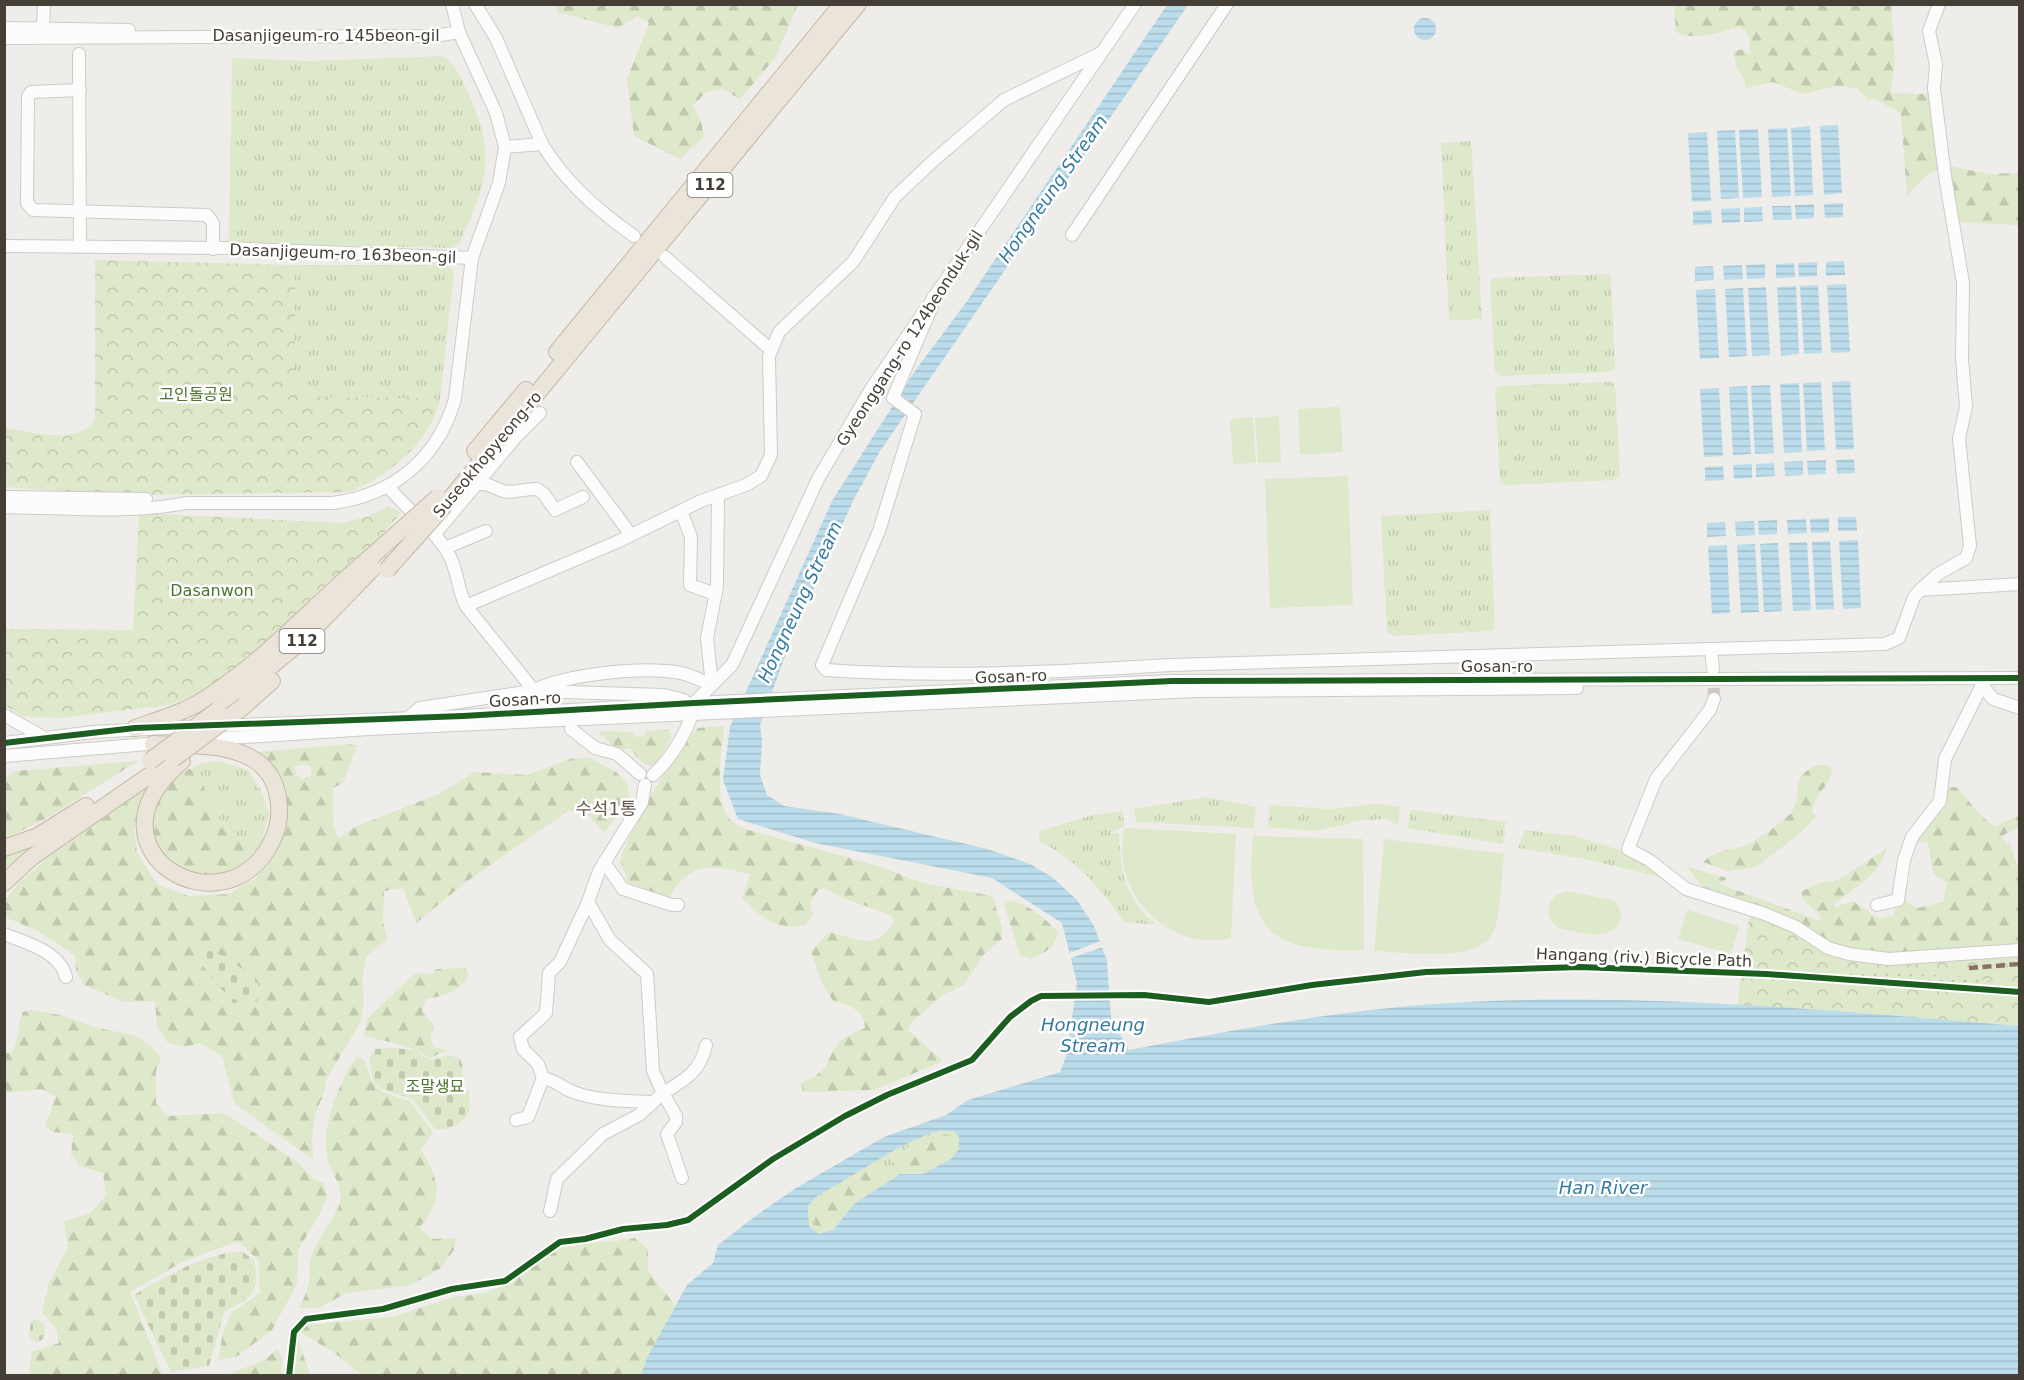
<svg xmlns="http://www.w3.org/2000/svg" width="2024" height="1380" viewBox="0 0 2024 1380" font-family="'DejaVu Sans','Noto Sans KR',sans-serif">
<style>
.grass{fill:url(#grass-tufts)}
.forest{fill:url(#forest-firs);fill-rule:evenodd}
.cemetery{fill:url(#cemetery-stones)}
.park{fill:url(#park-crowns)}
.garden{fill:url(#garden-dots)}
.pitch{fill:#dee8ca}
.water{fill:url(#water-rules);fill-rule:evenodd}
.pier{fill:#efede9}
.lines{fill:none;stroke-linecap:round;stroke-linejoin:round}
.minor-tunnel{stroke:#cdcac5;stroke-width:12;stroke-dasharray:12 6;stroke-linecap:butt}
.minor-casing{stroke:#cdcbc7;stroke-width:14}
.highway-casing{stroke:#c6b8a6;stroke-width:18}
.minor{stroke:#fdfcfc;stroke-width:12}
.highway{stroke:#eae4da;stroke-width:16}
.highway-bridge-casing{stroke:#c6b8a6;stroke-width:18;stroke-linecap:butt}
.highway-bridge{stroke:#eae4da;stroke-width:16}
.quiet{stroke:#8d6e63;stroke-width:4.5;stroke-dasharray:9 4.5;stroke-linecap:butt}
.cycleway-casing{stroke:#fff;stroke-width:10}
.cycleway{stroke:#1b5e20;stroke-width:6}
.labels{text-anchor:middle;stroke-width:5;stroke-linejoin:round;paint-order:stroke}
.shield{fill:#fff;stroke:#7c7872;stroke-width:1.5}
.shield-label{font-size:15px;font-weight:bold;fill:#443e36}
.street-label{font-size:16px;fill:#443e36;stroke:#fff}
.park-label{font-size:16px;fill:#4c732c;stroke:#fff}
.water-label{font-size:18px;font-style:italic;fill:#337ba2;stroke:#fff}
.neighbourhood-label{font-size:18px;fill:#675b4e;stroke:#fff}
</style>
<defs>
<pattern id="grass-tufts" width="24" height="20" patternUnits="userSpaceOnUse" patternTransform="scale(1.5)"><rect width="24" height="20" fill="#dee8ca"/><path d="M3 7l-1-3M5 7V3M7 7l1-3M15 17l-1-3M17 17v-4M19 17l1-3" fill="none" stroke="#c0c8ae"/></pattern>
<pattern id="forest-firs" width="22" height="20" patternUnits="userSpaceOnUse" patternTransform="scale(1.5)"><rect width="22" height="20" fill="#dee8ca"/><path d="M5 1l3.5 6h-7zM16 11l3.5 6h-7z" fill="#c0c8ae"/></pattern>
<pattern id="cemetery-stones" width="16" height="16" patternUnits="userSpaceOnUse" patternTransform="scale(1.5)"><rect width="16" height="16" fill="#dee8ca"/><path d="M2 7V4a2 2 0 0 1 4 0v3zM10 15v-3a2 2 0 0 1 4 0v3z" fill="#c0c8ae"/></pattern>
<pattern id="park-crowns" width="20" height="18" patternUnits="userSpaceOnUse" patternTransform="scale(1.5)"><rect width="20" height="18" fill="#dee8ca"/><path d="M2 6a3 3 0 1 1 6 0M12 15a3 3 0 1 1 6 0" fill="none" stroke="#c0c8ae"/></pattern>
<pattern id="garden-dots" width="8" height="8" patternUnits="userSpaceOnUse" patternTransform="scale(1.5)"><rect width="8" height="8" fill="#dee8ca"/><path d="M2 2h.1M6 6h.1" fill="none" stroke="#c0c8ae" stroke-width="1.8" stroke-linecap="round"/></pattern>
<pattern id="water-rules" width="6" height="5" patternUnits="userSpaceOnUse" patternTransform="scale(1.5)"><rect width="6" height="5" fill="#bbdceb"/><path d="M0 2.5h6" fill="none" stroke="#a2beca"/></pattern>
</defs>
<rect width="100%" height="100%" fill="#efede9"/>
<!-- grass -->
<g class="grass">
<path d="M443,56C457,66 461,78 468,93C497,154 487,183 460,242L453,248L229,243L232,58L311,61Z"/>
<path d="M1471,141L1482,319L1449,320L1441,143Z"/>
<path d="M295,265H447L454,272L440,399L295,396Z"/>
<path d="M1607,274L1611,277L1615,368L1609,372L1500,376L1495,372L1490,282L1494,278Z"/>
<path d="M1611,382L1615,385L1620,476L1614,480L1505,485L1500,481L1495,390L1499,386Z"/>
<path d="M1490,510L1495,627L1492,631L1393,636L1387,632L1381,516Z"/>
<path d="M209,762H222L248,770L263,794L269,815L261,844C251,843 235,837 227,830C220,823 202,784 199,774Z"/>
<path d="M1207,797L1256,807L1254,828L1136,822L1134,809Z"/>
<path d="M1377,804L1400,807L1398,825L1386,819L1351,821L1349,824L1314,831L1268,827L1269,805L1329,809Z"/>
<path d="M1410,810L1506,822L1503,844L1408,828Z"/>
<path d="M1122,811L1125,826L1109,833H1119C1121,874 1124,898 1157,925L1124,922C1098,885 1079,862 1039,841V831L1093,815Z"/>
<path d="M1525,830L1575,836L1626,852L1667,879L1586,859L1518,848Z"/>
<path d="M943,1131H954L959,1137V1149L951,1159L923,1174H900L854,1204L833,1230L819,1234L809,1226L808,1206L816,1197L898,1148L930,1133Z"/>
</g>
<!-- forest -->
<g class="forest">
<path d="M556,5V4L798,5L775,58L740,99L723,89L706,92L693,106L701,121L704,137L680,159L634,136L627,79L649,23L637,16L618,28L557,12Z"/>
<path d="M1674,5H1891L1895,59L1891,93L1930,94L1940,168L1923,178L1907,197L1901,113L1875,99L1868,100L1857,88L1835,86L1803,94L1773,82L1746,88L1744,79L1737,70L1733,52L1742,49L1751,56L1748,34L1739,27C1719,32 1696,42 1676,32Z"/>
<path d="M1950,166L1988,174L2019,173V228L2016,225L1957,222L1949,177Z"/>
<path d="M724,726C722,750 713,799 729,818C733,823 740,826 745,829L878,866L923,883L992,896L1002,926V939L984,954L964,985L944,994L912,1022L908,1030L943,1061L874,1090L803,1092L801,1083C833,1070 822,1063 840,1042C845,1036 858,1032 865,1028C864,1010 849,1004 833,1001L821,981L811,951L829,932C858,939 876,952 894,922L891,915L843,898L824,888L818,890L810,903L813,915L805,925C774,931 764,918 742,899L750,874C710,864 692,861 668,898L628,882L620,860C638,813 666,766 698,728Z"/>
<path d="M659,730H669L672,737L655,766C642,766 639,759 631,749H617L599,733L601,731L632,732L635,737L644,736L646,731Z"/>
<path d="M349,744L357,746L343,783L333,788V823L338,838L357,826L439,794L475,772L527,775L573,758H590L616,772L628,784L629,799L604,833L586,812L568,811L466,882L416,923L403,888L384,891L383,921L387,939L367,956L362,979L364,1002L360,1023L326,1080C326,1094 318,1103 315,1117C312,1131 311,1146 314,1160L235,1104L222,1056L200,1043L185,1047L168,1043L157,1026L155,1001L124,1002L84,985L76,970L75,955L38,931L5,917V900L18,884L49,857L147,788L134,829L137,853L158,885L189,896L229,894L256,878L273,853L284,827L283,804L248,753ZM304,763L311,767V776L302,779L296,774L295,767ZM215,952L255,977L233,1003L199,961Z"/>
<path d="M138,761L47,818L5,839V778L15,771Z"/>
<path d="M209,762L199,774C202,784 220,823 227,830C235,837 250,843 261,844L237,870L194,880C183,873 168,866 159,856C149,846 151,811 158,798C166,782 192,764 209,762Z"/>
<path d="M1816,765H1825L1832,768C1832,785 1814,793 1812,813L1817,816L1798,835L1756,867L1728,871L1703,862C1717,850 1728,850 1745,846C1752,844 1785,820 1790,814C1806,795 1786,780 1816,765Z"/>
<path d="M1956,787C1970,801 1979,816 1995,827L2019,815V827L2002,836L2006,844L2010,843L2019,870V945L1903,955L1826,944L1704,889L1687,867L1727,878L1720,884L1820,921V915L1802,899V891L1823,882L1838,880L1886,849C1881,875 1852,889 1834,904L1835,907L1853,901L1879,919L1894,915L1897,901L1904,900L1918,908L1943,902L1947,883L1933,873L1928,843L1911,840L1943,788Z"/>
<path d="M31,847L5,872V857Z"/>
<path d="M1006,901C1025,900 1046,919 1058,932C1055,949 1046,952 1031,959L1020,955L1004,904Z"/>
<path d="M465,968L469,975C461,991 444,996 426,999L422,1012L434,1025L430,1038L434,1047L447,1050L430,1058C411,1044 387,1043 364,1035L367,1019L415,973L433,974L436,969Z"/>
<path d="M31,1010L60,1015L97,1028L134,1035L152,1047L161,1058L156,1071V1103L167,1116L224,1113L296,1161L315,1180L324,1183L327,1196L320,1214L298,1250L297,1284L272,1330L236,1357L218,1360L223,1332L232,1312L260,1293L259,1261L238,1241L182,1262L130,1292L163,1375L39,1376L30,1373L31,1352L59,1343L57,1330L42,1312L49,1283L68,1247L64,1221L89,1214L106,1196L103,1173L80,1166L71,1155L73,1134L53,1132L45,1126L56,1097L42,1089L5,1093V1053H12C19,1041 17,1026 23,1012Z"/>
<path d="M357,1056L365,1061L371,1080L382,1092L410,1101L433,1132L421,1149C439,1181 445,1197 420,1227L431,1239L456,1238L454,1250L441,1268L408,1286L346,1293L319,1308H300C303,1300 307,1291 309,1282C310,1273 309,1263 312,1255C317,1240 338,1214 340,1202C343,1183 334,1180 329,1164C318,1131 339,1082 357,1056Z"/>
<path d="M945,1134L955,1137L956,1148L925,1170L898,1169L891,1160L909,1146Z"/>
<path d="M876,1166H882L884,1172L881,1182C853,1197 849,1212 826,1230L816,1228L812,1206L817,1199Z"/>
<path d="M635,1238L648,1249V1271L675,1305L641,1375H363L333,1352L300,1332L305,1325L392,1317L454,1297L482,1294L508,1284L559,1247Z"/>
<path d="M298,1340L310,1375H294L293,1345Z"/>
<path d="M278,1349L282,1359L281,1375H226L264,1360Z"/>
</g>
<!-- cemetery -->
<g class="cemetery">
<path d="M205,950L215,952L255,977L261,992L257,1001L233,1003L199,961L202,952Z"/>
<path d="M391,1048L415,1050L430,1060L449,1055L460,1059L463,1067L461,1090H469C469,1096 471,1105 469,1111C464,1124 448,1131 435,1129L413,1099L381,1089L373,1080L369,1060L375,1049Z"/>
<path d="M241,1251L254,1260C260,1295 252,1297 224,1312L209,1366L171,1372L134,1295C168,1275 201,1255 241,1251Z"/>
<path d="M37,1319L44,1324L45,1332L42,1340L35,1343L29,1336L31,1321Z"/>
</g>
<!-- park -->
<g class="park">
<path d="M95,260L295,265V396L440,399C431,442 387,478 348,492L125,495L5,487V428C33,432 76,446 95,420Z"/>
<path d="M390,506L401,513L363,556L321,588L285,625L217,683L197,695L168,705L60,718L21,716L5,705V629L133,630L139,513L343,523L369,516Z"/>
<path d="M1751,906L1826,944L1856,950L1903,955L1922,951L2019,945V1026L1737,1005Z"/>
</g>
<!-- garden -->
<path class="garden" d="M1845,971L1956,976L2019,985V990L1845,978Z"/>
<!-- pitch -->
<g class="pitch">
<path d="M1340,407L1343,452L1300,455L1298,409Z"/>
<path d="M1279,416L1281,462L1258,463L1255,418Z"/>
<path d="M1253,417L1256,463L1233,464L1230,419Z"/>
<path d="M1348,476L1353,605L1270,608L1265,479Z"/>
<path d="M1125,828L1236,834L1231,939C1216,940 1199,942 1185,936C1141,920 1113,874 1125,828Z"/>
<path d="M1253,836L1363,839L1364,950C1272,952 1244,934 1253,836Z"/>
<path d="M1384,839L1504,854C1502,871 1500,921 1493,933C1476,964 1405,952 1374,951Z"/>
<path d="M1567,891L1613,900C1619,906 1623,913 1620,921C1612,944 1575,931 1558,928C1542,915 1547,895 1567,891Z"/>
<path d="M1687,910L1739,926L1731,954L1678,939Z"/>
</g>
<!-- water -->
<g class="water">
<path d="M1167,5H1188L880,451L854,499L793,634L760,725L762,742L760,775L767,795L784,806L840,814L987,849L1030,864L1052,877L1077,900L1094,926L1107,961L1111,1018L1129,1050C1241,1028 1352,1008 1466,1002C1651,993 1836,1011 2019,1026V1375L641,1376L647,1358L687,1285L713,1263L718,1245L757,1215L796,1188L884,1137L946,1115L968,1100L1060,1072L1067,1054L1077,983L1062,923L992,878L815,843L738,819L723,780L730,727L832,501L915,371L965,304ZM943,1131H954L959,1137V1149L951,1159L923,1174H900L854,1204L833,1230L819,1234L809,1226L808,1206L816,1197L898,1148L930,1133Z"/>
<circle cx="1425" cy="29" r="11"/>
<path d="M1838,125L1842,193L1824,195L1820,126Z"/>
<path d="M1810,126L1813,195L1795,196L1791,128Z"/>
<path d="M1787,128L1791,196L1772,197L1768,129Z"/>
<path d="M1758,129L1762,197L1743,198L1739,130Z"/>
<path d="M1735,130L1739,198L1721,199L1717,131Z"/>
<path d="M1707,132L1711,201L1692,202L1688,133Z"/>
<path d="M1843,203V217L1825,218L1824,204Z"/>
<path d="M1814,204V218L1796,219L1795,205Z"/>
<path d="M1772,206H1791L1792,220H1773Z"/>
<path d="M1762,207L1763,221L1744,222V208Z"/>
<path d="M1740,208V222L1722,223L1721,209Z"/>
<path d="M1711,210L1712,224L1693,225V211Z"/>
<path d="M1844,261L1845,275L1826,276V262Z"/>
<path d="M1817,262V276L1799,277L1798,263Z"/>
<path d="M1794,263L1795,277L1776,278V264Z"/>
<path d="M1765,264V278L1747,279L1746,265Z"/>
<path d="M1742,265L1743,279L1724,280L1723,266Z"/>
<path d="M1713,266L1714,280L1695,281V267Z"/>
<path d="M1846,284L1850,352L1831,353L1827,285Z"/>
<path d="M1818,285L1822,353L1804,354L1800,286Z"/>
<path d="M1796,286L1799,354L1781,356L1777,287Z"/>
<path d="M1766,287L1770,355L1752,356L1748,288Z"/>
<path d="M1743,288L1747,356L1729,357L1725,289Z"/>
<path d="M1715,289L1719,358L1700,359L1696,290Z"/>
<path d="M1850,381L1854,449L1836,450L1832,382Z"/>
<path d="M1821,382L1825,450L1807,451L1803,383Z"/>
<path d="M1799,383L1802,452L1784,453L1780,384Z"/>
<path d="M1770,385L1774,453L1755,454L1751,386Z"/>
<path d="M1747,386L1751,454L1733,455L1729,387Z"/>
<path d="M1719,388L1723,456L1704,457L1700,389Z"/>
<path d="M1854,459L1855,473L1837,474L1836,460Z"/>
<path d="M1826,460V474L1808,475L1807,461Z"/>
<path d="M1803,461V475L1785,476L1784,462Z"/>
<path d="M1774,463L1775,476L1756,477V464Z"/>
<path d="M1752,464V478L1734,479L1733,465Z"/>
<path d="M1723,466L1724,480L1705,481V467Z"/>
<path d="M1838,517H1856L1857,531H1838Z"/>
<path d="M1829,518V532L1811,533L1810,519Z"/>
<path d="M1806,519L1807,533L1788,534L1787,520Z"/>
<path d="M1777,520V534L1759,535L1758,521Z"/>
<path d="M1754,521L1755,535L1736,536L1735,522Z"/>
<path d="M1725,522L1726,536L1707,537V523Z"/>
<path d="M1858,540L1861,608L1843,609L1839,541Z"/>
<path d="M1830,541L1834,609L1816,610L1812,542Z"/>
<path d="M1807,542L1811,610L1793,611L1789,543Z"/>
<path d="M1778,543L1782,611L1764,612L1760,544Z"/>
<path d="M1755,544L1759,612L1741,613L1737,545Z"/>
<path d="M1727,545L1730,613L1712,614L1708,546Z"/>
</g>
<!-- pier -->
<g class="pier">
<path d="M1103,940L1106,946L1068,959L1067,954Z"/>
<path d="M1112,992V999H1072L1073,993Z"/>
</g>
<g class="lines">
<!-- minor-tunnel -->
<path class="minor-tunnel" d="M1713,670L1714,699"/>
<defs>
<g id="minor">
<path d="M452,4L459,32L496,113L505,147L499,183L472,258"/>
<path d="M475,4L496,38L542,144L505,147"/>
<path d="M1939,4L1929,31L1936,65L1934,88L1945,176L1963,283L1962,359L1966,407L1959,438L1970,546L1966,558L1938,574L1920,590L2020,584"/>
<path d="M4,28L129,30"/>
<path d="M43,29L44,4"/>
<path d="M4,38L435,36L459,32"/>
<path d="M79,54L80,247"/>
<path d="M80,90L31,92L28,96L27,203L33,210L207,215L213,223V249"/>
<path d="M542,144C565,182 598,211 634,236"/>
<path d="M1072,235L1227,4"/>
<path d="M4,246L226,248L472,258L455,399C438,458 394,495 333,503H186C133,514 59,508 4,507"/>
<path d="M665,257L771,350"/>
<path d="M933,297L932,306L893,398L915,414L879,531L822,665L826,670C940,678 1057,672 1171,665L1885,644L1899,638L1914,597L1920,590"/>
<path d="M577,462L631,535"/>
<path d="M475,485C489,482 491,487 503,491C514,494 525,488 537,489L544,494L555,510L583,497"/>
<path d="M388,486C406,510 433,527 448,553C458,569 457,589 466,606L544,703"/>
<path d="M4,497L146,499"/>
<path d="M681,511L691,537L690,585L715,594"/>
<path d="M434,535L516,437L540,413"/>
<path d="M445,548L486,531"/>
<path d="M466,606L617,542L701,501L746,485L761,476L771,455L769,356L779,332L853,262L895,197L933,161L1004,100L1101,53"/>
<path d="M1711,650L1713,669"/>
<path d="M532,691C567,674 642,666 681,673C691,675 702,681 712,685L707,638L717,587L718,496"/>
<path d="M1714,699L1710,710L1656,779L1628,849L1649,860L1686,889L1765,914L1796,927L1828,948L1849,954L1889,959L2020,950"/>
<path d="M4,715L43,737"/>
<path d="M409,717L420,708L532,691L664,695L684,700"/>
<path d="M216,726L463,716L694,703L1172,681L2020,678"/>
<path d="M571,729L595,748L617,754L640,774"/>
<path d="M198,740L369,729L1196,691L1577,688"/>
<path d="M4,743L94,732L198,726"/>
<path d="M4,756L160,743"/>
<path d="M653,775C671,759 692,726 694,703L732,665L818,479L871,389L1135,4"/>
<path d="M604,862L623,889L672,905H678"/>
<path d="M588,902L560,962L549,973L546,1013L520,1037L523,1049L538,1064L543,1078C560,1082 560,1087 573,1092C597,1101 628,1101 653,1102"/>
<path d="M1877,905L1898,900L1904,860L1912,837L1940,801L1945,759L1982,685L1993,699L2020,708"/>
<path d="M4,934C27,943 60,952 66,977"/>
<path d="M516,1120L528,1117L543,1078"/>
<path d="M682,1178L667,1134L676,1122V1116L663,1093C685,1080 701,1071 706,1045"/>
<path d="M550,1211L557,1179L603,1134L639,1115L663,1093L653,1071L647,974L610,940L588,902L599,871L642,802L645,785"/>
</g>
<g id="highway">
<path d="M557,352L842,4"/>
<path d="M475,451L526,390"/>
<path d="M445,505L858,4"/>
<path d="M244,706L272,681"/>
<path d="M218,710L305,638L379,562"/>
<path d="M135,728C161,719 189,711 211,695C270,656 318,601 372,556"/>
<path d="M153,744C191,746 249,740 271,777C281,795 282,820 273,839C227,938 75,850 182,761"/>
<path d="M4,848L38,836L86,806"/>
<path d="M4,883L32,857L170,761"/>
</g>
</defs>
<!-- minor casing -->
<use href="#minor" class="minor-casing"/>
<!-- highway casing -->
<use href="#highway" class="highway-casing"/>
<!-- minor -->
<use href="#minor" class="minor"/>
<!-- highway -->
<use href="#highway" class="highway"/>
<defs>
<g id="highway-bridge">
<path d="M372,556L438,497"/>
<path d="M387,570L445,505"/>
<path d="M173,759L244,706"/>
<path d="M150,761L218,710"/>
</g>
</defs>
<!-- highway-bridge casing -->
<use href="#highway-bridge" class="highway-bridge-casing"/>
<!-- highway-bridge -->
<use href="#highway-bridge" class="highway-bridge"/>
<!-- quiet -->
<path class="quiet" d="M1969,968L2020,964"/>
<defs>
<g id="cycleway">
<path d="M4,743L135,728L463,716L694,703L1172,681L2020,678"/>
<path d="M289,1376L294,1332L306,1319L383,1309L452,1289L505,1281L560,1242L585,1239L623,1229L667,1225L688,1220L773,1159L845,1116L887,1095L972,1060L1010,1017L1031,1001L1041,996L1144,995L1209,1002L1312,985L1426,972L1580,967L1766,974L2020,992"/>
</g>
</defs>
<!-- cycleway casing -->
<use href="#cycleway" class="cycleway-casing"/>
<!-- cycleway -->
<use href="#cycleway" class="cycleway"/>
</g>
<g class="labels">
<!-- shield labels -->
<g class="shield">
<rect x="687.5" y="173" width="45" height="24" rx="4.5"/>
<rect x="279.5" y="629" width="45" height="24" rx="4.5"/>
</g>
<g class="shield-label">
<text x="710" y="190">112</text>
<text x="302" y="646">112</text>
</g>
<!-- street labels -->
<g class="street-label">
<text x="326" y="41">Dasanjigeum-ro 145beon-gil</text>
<text transform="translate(343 253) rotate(2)" y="6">Dasanjigeum-ro 163beon-gil</text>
<text transform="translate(909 338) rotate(-57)" y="6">Gyeonggang-ro 124beonduk-gil</text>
<text transform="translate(487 454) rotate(-50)" y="6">Suseokhopyeong-ro</text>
<text x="1497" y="672">Gosan-ro</text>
<text transform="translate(1011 676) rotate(-2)" y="6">Gosan-ro</text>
<text transform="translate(525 699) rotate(-3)" y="6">Gosan-ro</text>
<text transform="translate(1644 957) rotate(2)" y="6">Hangang (riv.) Bicycle Path</text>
</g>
<!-- park labels -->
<g class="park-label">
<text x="196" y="400">고인돌공원</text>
<text x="212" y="596">Dasanwon</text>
<text x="435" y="1092">조말생묘</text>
</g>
<!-- water labels -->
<g class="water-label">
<text transform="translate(1053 189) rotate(-55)" y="6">Hongneung Stream</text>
<text transform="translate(800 602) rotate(-65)" y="6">Hongneung Stream</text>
<text x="1093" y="1031">Hongneung<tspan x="1093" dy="21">Stream</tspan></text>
<text x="1603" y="1194">Han River</text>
</g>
<!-- neighbourhood labels -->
<g class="neighbourhood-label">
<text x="606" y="815">수석1통</text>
</g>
</g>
<!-- border -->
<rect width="2024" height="1380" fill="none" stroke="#443e36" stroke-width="12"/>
</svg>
